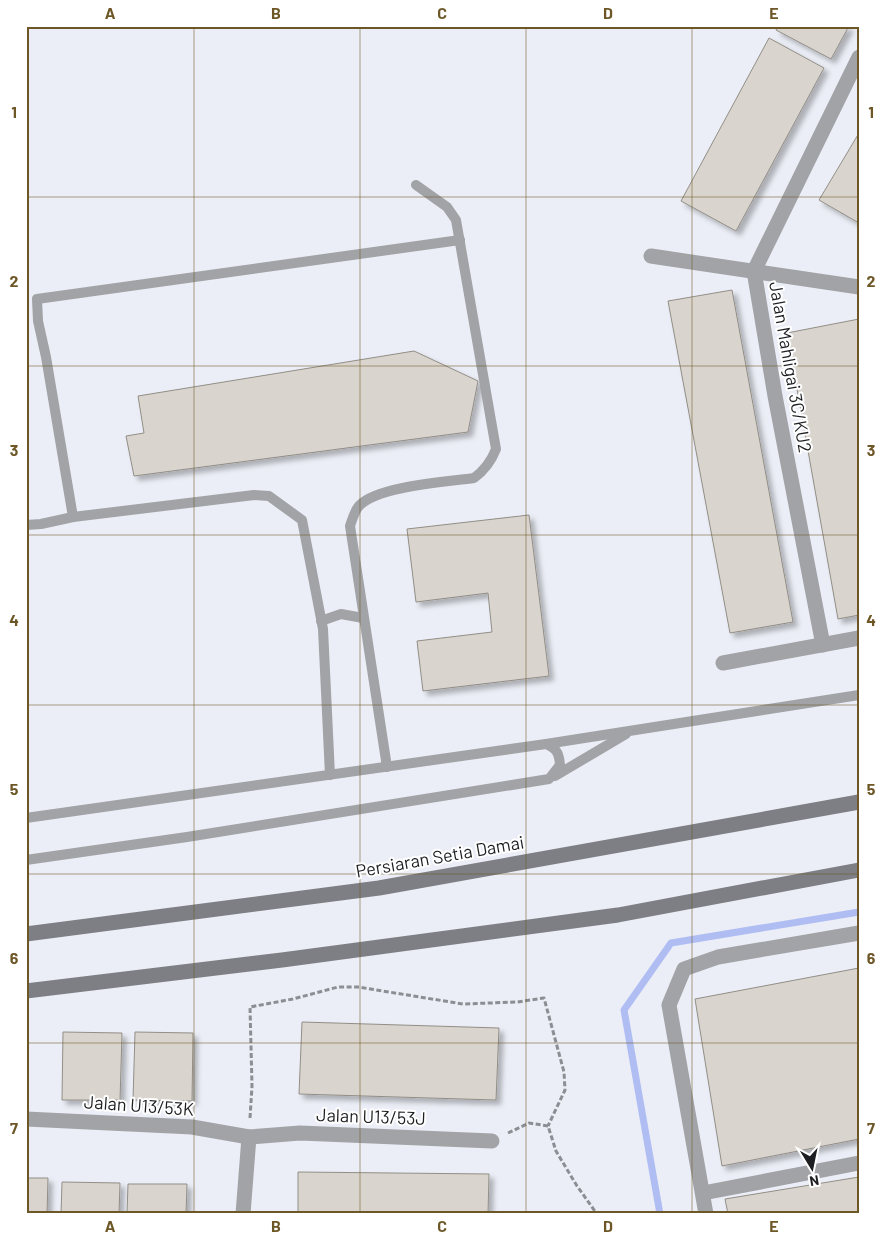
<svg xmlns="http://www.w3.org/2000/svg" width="885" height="1240" viewBox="0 0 885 1240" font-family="Barlow,sans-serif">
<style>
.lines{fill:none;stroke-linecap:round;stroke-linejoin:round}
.stream{stroke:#afbdf3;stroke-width:7}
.building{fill:#d9d5ce;stroke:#928e87;filter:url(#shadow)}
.path{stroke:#8c8e94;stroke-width:3;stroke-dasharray:5 2.5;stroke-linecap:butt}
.lane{stroke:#a2a3a7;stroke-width:10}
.street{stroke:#a2a3a7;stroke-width:15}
.secondary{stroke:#7e7f84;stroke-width:15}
.grid{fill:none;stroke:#6d5727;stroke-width:1;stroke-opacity:0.55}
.labels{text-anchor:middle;stroke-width:4;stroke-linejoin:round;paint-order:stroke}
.street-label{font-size:18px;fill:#1d1e21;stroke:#fff}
.neatline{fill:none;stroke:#6d5727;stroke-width:2}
.grid-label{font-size:16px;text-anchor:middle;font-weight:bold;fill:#6d5727}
</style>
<defs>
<filter id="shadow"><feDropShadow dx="4.5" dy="4.5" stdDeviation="2.5" flood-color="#0004"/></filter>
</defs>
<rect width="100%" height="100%" fill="#ebeef6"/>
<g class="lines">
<!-- stream -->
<path class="stream" d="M660,1214L624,1010L671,943L859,912"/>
</g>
<!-- building -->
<g class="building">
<path d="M778,26H849L831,59L776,30Z"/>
<path d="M769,38L824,68L736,231L681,201Z"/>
<path d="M859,133V223L819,200Z"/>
<path d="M732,290L793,622L730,633L668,301Z"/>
<path d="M859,319V615L838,619L787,333Z"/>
<path d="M414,351L478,381L468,432L134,476L126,436L144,433L138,396Z"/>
<path d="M529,515L549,676L423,691L417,641L492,632L488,593L416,602L407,529Z"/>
<path d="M859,968V1139L722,1166L695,999Z"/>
<path d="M302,1022L499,1028L496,1100L299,1094Z"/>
<path d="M63,1032L122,1033L120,1100H62Z"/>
<path d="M135,1032L193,1033L192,1101L133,1100Z"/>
<path d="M298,1172L489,1174L488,1214H298Z"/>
<path d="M859,1177V1214H728L725,1199Z"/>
<path d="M26,1178H48L47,1214H26Z"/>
<path d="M62,1182L120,1183L119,1214H61Z"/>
<path d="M128,1184H187L186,1214H127Z"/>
</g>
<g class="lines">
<!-- path -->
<g class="path">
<path d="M250,1118L252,1086L250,1007L293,999L338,987H358L463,1004L517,1002L544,998L564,1072L565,1090L548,1126"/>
<path d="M508,1133L529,1123L548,1126L556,1151L577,1186L597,1214"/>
</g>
<!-- lane -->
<g class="lane">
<path d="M26,525L41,524L73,517"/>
<path d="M321,621L341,614L363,618"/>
<path d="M546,744L859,695"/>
<path d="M387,767L350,526C352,520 355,509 360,505C379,486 447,482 474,478C485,470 491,462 496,449L456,220L447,207L416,185"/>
<path d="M330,775L323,629L302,520L269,496L254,495L73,517L46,357L38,321L37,299L460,240"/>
<path d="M555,776L626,734"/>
<path d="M26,818L546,744C557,749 559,753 560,765L549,779L187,837L26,860"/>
</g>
<!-- street -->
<g class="street">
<path d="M651,256L859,287"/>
<path d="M823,645L775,396L754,271L859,57"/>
<path d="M723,663L859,638"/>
<path d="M26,1119L192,1127L249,1137L300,1133L492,1141"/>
<path d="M703,1193L859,1163"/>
<path d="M243,1214L249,1137"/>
<path d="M706,1214L669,1005L684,969L718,957L859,933"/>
</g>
<!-- secondary -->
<g class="secondary">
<path d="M26,934L379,888L859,802"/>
<path d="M26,991L282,960L618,915L859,870"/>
</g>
</g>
<!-- grid -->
<path class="grid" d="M194,26V1214M360,26V1214M526,26V1214M692,26V1214M26,197H859M26,366H859M26,535H859M26,705H859M26,874H859M26,1043H859"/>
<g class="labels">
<!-- street labels -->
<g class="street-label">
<text transform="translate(790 367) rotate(80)" y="6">Jalan Mahligai 3C/KU2</text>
<text transform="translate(440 857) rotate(-10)" y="6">Persiaran Setia Damai</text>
<text transform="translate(139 1106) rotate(4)" y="6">Jalan U13/53K</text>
<text transform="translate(371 1117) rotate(2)" y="6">Jalan U13/53J</text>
</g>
</g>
<!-- border -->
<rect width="885" height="1240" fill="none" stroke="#ffffff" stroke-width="55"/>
<!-- north arrow -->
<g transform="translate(812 1168) rotate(170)" stroke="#ffffff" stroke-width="4" paint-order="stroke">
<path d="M0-4L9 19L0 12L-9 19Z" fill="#1d1e21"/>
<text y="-8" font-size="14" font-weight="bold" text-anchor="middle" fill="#1d1e21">N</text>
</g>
<rect x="28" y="28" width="830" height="1184" class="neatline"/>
<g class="grid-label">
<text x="110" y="19">A</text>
<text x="276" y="19">B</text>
<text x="442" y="19">C</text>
<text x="608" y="19">D</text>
<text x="774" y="19">E</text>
<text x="14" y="118">1</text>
<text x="871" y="118">1</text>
<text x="14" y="287">2</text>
<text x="871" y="287">2</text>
<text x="14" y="456">3</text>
<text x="871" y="456">3</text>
<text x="14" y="626">4</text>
<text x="871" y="626">4</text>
<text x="14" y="795">5</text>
<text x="871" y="795">5</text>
<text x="14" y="964">6</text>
<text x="871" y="964">6</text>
<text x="14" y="1134">7</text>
<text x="871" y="1134">7</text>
<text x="110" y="1232">A</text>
<text x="276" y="1232">B</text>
<text x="442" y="1232">C</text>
<text x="608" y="1232">D</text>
<text x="774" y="1232">E</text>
</g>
</svg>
